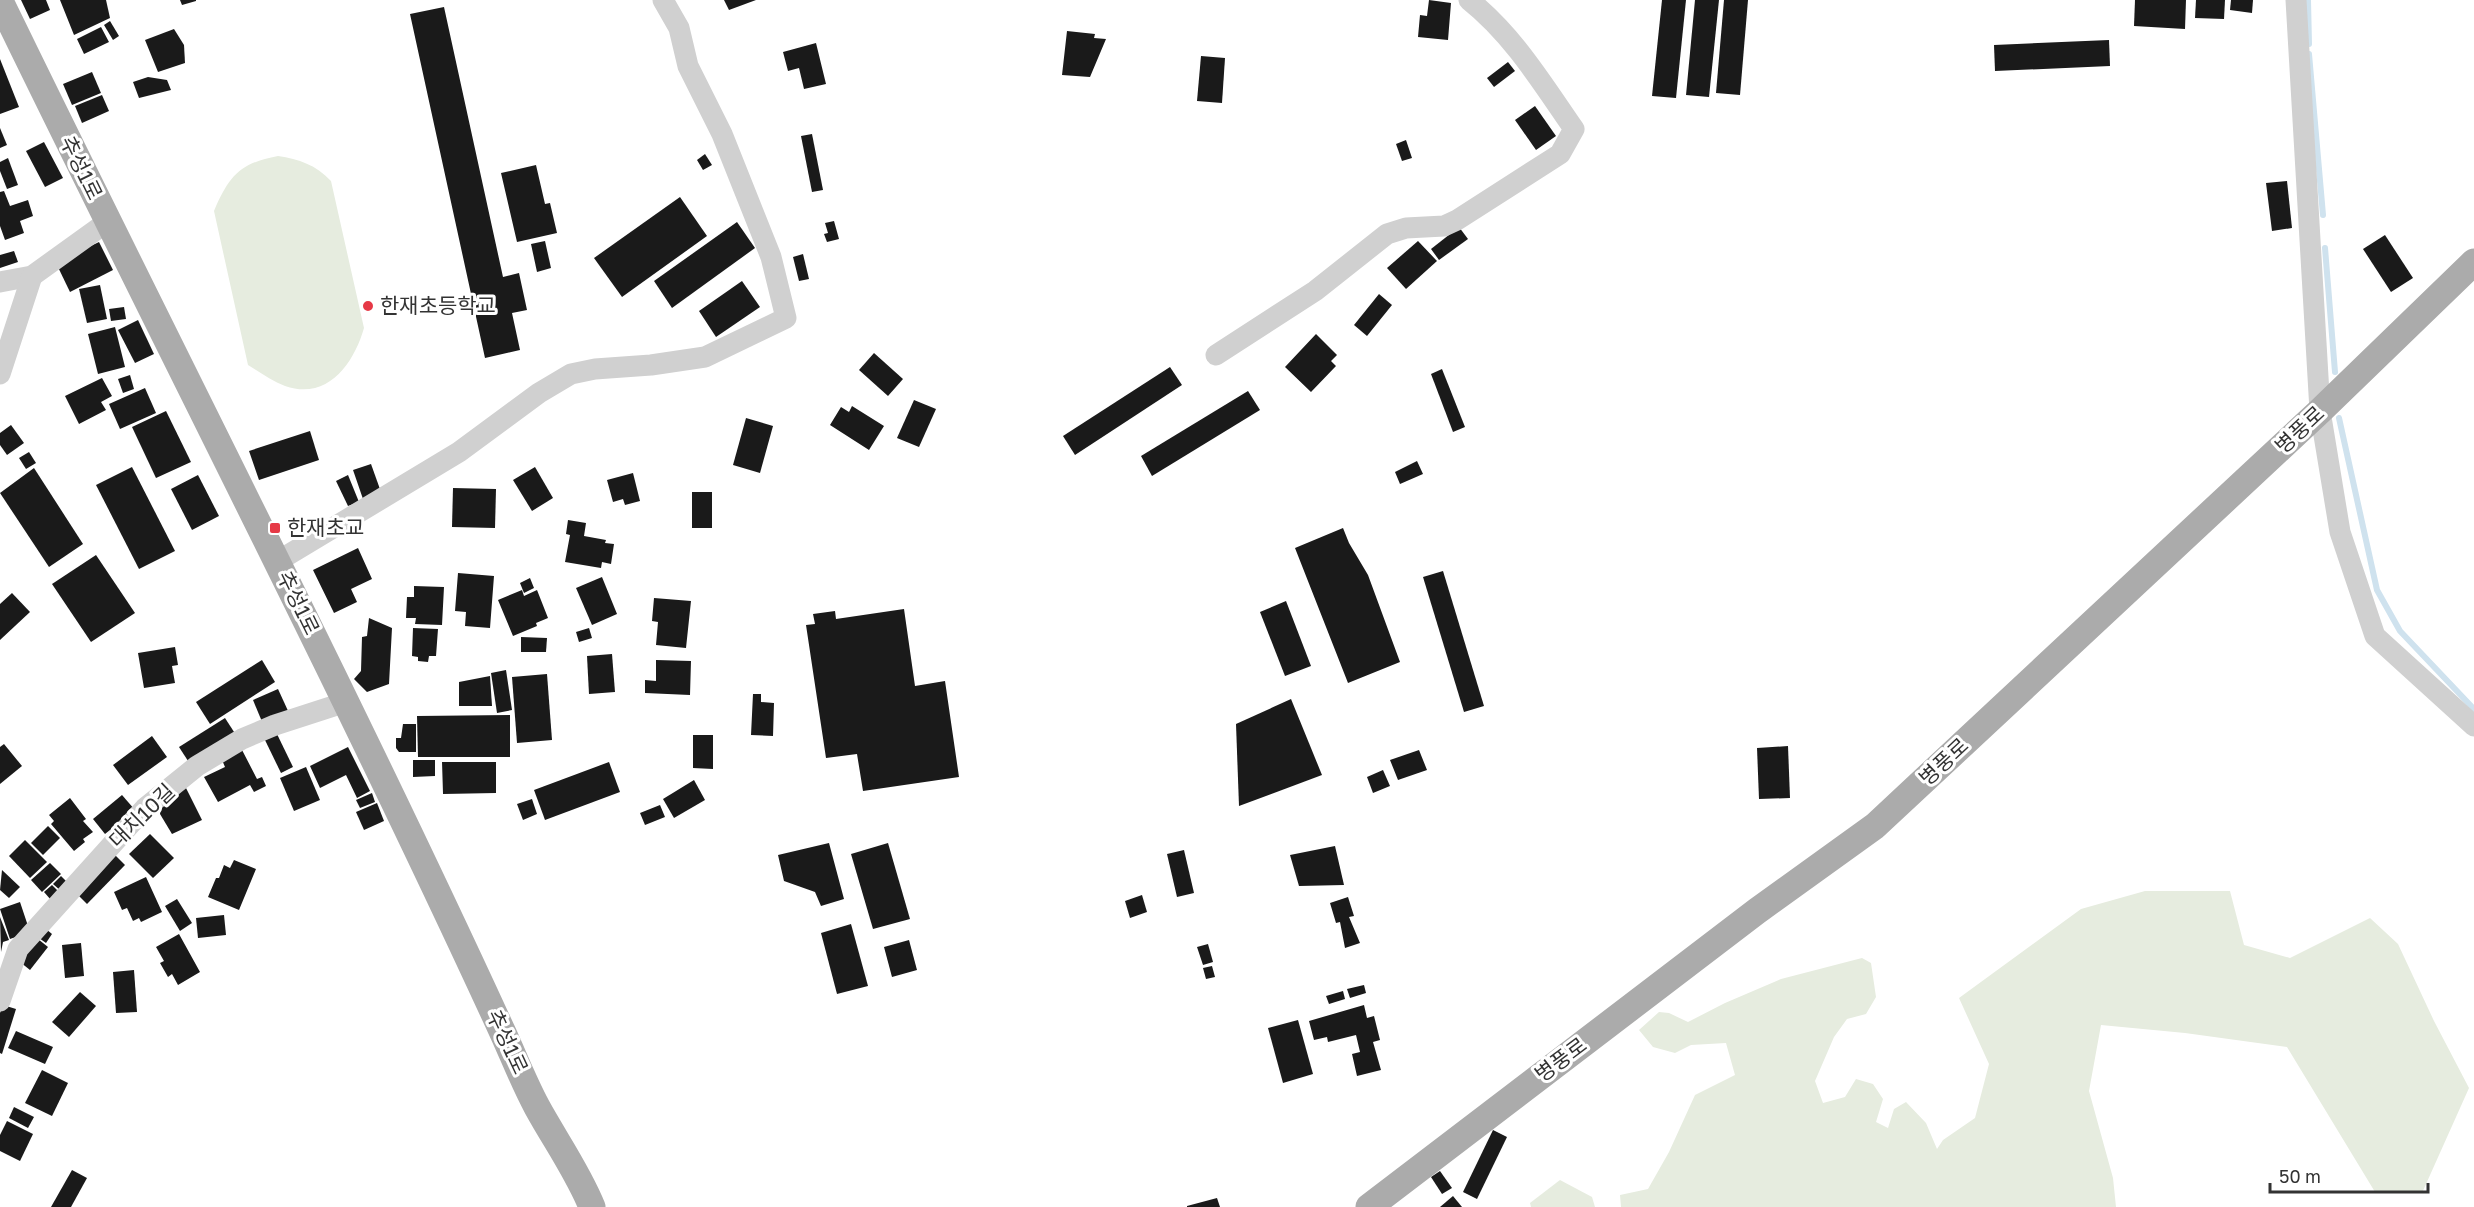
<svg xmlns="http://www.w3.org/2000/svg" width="2474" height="1207" viewBox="0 0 2474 1207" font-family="'Golos Text','Noto Sans KR',sans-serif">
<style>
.green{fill:#e6ecdf}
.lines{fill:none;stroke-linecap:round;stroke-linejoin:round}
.stream{stroke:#cfe2ee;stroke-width:6}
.building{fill:#1a1a1a}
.minor{stroke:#d0d0d0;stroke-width:21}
.major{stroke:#ababab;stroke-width:27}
.poi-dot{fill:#e63946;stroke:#fff;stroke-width:2}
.labels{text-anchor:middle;stroke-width:6;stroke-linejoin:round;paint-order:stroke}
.street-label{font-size:21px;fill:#333;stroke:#fff}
.poi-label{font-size:21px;fill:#333;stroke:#fff;text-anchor:start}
</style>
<rect width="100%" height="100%" fill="#fff"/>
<!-- green -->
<g class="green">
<path d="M278,156C299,159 316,165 331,181L364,328C354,363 328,401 285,386C272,381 260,372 248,365L214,211C229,176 240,163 278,156Z"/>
<path d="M2145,891H2230L2244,945L2290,958L2370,918L2398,944L2434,1021L2469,1088L2422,1193L2375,1192L2287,1047L2185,1033L2101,1025L2089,1091L2113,1178L2116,1207H1621L1620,1195L1648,1189L1669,1152L1695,1095L1735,1075L1726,1043L1691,1045L1675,1053L1653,1047L1639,1030L1659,1012L1669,1013L1688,1022L1725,1003L1781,979L1862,958L1871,963L1876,997L1866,1014L1847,1019L1834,1037L1815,1081L1823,1103L1845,1097L1856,1079L1873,1084L1883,1099L1876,1122L1888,1128L1894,1109L1906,1102L1926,1123L1937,1149L1943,1140L1975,1118L1989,1064L1959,998L2081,909Z"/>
<path d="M1560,1180L1592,1197L1595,1207H1531L1530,1203Z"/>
</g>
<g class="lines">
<!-- stream -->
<g class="stream">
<path d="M2308,0L2309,44"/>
<path d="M2309,54L2323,215"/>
<path d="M2325,248L2335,372"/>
<path d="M2339,418L2377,590L2400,631L2474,709"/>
</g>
</g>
<!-- building -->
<g class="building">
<path d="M21,0H46L50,10L30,19Z"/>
<path d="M60,0H106L110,18L74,35Z"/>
<path d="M180,0H196V1L182,5Z"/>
<path d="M724,0H756L729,10Z"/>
<path d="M1429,0L1451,3L1448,40L1418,37L1420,15L1427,16Z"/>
<path d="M1662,0H1686L1676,98L1652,96Z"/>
<path d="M1695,0H1719L1709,97L1686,95Z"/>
<path d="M1724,0H1748L1740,95L1716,93Z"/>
<path d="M2135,0H2186L2185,29L2134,26Z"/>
<path d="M2196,0H2225L2224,19L2195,18Z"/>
<path d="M2231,0H2253L2252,13L2230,10Z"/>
<path d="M444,7L503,277L519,273L527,310L512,313L520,350L485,358L410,14Z"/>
<path d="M110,21L119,36L113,40L104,25Z"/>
<path d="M101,27L109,42L84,54L77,39Z"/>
<path d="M174,29L184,45L185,63L158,72L145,40Z"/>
<path d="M1067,31L1095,34L1094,38L1106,39L1090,77L1062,75Z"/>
<path d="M2109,40L2110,66L1995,71L1994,45Z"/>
<path d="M816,43L826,84L804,89L799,68L788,71L783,52Z"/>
<path d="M1201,56L1225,58L1222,103L1197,101Z"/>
<path d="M0,59L19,107L0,114Z"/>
<path d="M1508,62L1515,71L1494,87L1487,78Z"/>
<path d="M92,72L101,93L72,105L63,84Z"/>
<path d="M148,77L167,80L171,90L139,98L133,82Z"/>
<path d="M102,95L109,111L82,123L75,106Z"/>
<path d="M1535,106L1556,136L1536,150L1515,120Z"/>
<path d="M0,128L7,145L0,148Z"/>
<path d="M812,134L823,190L812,192L801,136Z"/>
<path d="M1406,140L1412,158L1402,161L1396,144Z"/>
<path d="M44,142L63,178L45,187L26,151Z"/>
<path d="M705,154L712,165L703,170L697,160Z"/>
<path d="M8,158L18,185L7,189L0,171V162Z"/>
<path d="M536,165L545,204L550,203L557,233L517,242L501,173Z"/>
<path d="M2287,181L2292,228L2272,231L2266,183Z"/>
<path d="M4,191L10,206L28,200L33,216L20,221L24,233L5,240L0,226V192Z"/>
<path d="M680,197L707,236L622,297L594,258Z"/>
<path d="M834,221L839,239L827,242L824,234L828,233L825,223Z"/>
<path d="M737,222L755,248L672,308L654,281Z"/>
<path d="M1459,227L1468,239L1439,260L1431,249Z"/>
<path d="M2385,235L2413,278L2391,292L2363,249Z"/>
<path d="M545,241L551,268L537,272L531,244Z"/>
<path d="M1418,241L1437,261L1406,289L1387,268Z"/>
<path d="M99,242L113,270L70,292L56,263Z"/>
<path d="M14,251L18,262L0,268V255Z"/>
<path d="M803,254L809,279L799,281L793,257Z"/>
<path d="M742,281L760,307L716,337L699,311Z"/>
<path d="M100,285L107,319L87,323L79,289Z"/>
<path d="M1379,294L1392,305L1367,336L1354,325Z"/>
<path d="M124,307L126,319L111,321L109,309Z"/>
<path d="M138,320L154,354L135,363L118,330Z"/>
<path d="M115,327L125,367L98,374L88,334Z"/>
<path d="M1316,334L1337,355L1331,361L1336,366L1311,392L1285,367Z"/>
<path d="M874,353L903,379L888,396L859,370Z"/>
<path d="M1170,367L1182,385L1075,455L1063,436Z"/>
<path d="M1442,369L1465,427L1453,432L1431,374Z"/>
<path d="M130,375L134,389L123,393L118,379Z"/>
<path d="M102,378L112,396L101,402L106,410L79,424L65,396Z"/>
<path d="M145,388L156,413L120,429L109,404Z"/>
<path d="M1248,391L1260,410L1152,476L1141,456Z"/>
<path d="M914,400L936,409L919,447L897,438Z"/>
<path d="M852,406L884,426L869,450L830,425L841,407L849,412Z"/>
<path d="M166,411L191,462L156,478L132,427Z"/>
<path d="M746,418L773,426L760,473L733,465Z"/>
<path d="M11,425L24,443L7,455L0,445V433Z"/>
<path d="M310,431L319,460L259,480L249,451Z"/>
<path d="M29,452L36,463L26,469L19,458Z"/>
<path d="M1417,461L1423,474L1400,484L1395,472Z"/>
<path d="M371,464L381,492L363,499L353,470Z"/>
<path d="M132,467L175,551L139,569L96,485Z"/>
<path d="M535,467L553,498L532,511L513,480Z"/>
<path d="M34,468L83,544L49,567L0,493Z"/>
<path d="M633,473L640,501L625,505L623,499L613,502L607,480Z"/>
<path d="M198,475L219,516L192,530L171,489Z"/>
<path d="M348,475L359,502L348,506L336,481Z"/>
<path d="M453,488L496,489L495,528L452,527Z"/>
<rect x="692" y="492" width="20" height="36"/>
<path d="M568,520L586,523L584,536L606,540L605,543L614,544L611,564L602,562L601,568L565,562L570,535L566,534Z"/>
<path d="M1343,528L1349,543L1368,575L1400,662L1348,683L1295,548Z"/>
<path d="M358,548L372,579L351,589L357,602L334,613L313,570Z"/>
<path d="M96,555L135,613L91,642L52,584Z"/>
<path d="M1443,571L1484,706L1464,712L1423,577Z"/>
<path d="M458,573L494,576L490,628L465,626L466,612L455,611Z"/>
<path d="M602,577L617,614L592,625L576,588Z"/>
<path d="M530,578L534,588L524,593L520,583Z"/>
<path d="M414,586L444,587L442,625L415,624L416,618H406L407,597H414Z"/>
<path d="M522,590L524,596L537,590L548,618L536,623L537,626L513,636L498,600Z"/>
<path d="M12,593L30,612L0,640V604Z"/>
<path d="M654,598L691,601L686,648L656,645L658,622L652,621Z"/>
<path d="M1286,601L1311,666L1285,676L1260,612Z"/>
<path d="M904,609L915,686L945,681L959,777L863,791L857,754L826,758L806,625L815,624L813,614L835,611L836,619Z"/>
<path d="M369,618L392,628L389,684L367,692L354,679L361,671L362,637L367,636Z"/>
<path d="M413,628L438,629L436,656H429L428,662L418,661V657L412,656Z"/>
<path d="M589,628L592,638L579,642L576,632Z"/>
<path d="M521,637L547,638L546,652H521Z"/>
<path d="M175,647L178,665L172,666L175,683L144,688L138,653Z"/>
<path d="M612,654L615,692L589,694L587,656Z"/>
<path d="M262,660L275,682L210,724L196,702Z"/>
<path d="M656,660L691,661L690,695L645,693V680L656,681Z"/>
<path d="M506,670L512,710L497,713L491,673Z"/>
<path d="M547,674L552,740L517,743L512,677Z"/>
<path d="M490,676L492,706H459V682Z"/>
<path d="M278,689L289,713L263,724L253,700Z"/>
<path d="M753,694H761V702L774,703L773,736L751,735Z"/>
<path d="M1291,699L1322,775L1239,806L1236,724Z"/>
<path d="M510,715V757H418L417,716Z"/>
<path d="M225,718L236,735L190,764L179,747Z"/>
<path d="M403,724H416V752H399L396,748V738H401Z"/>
<path d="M276,732L293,767L281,773L264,738Z"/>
<path d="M693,735H713V769L693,768Z"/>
<path d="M152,736L167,757L128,785L113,765Z"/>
<path d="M4,744L22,766L0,784V747Z"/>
<path d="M1788,746L1790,798L1759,799L1757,748Z"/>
<path d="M348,747L370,791L357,798L346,775L320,788L310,766Z"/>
<path d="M241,748L257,779L262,777L266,786L254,792L250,785L218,802L204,777L225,767L222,760Z"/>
<path d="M1419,750L1427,770L1398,780L1390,760Z"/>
<path d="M413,760H435V776L413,777Z"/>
<path d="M442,762H496V793L443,794Z"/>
<path d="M609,762L620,792L545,820L534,790Z"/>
<path d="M306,767L320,800L294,811L280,778Z"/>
<path d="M1383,770L1390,786L1373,793L1367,777Z"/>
<path d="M694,780L705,800L674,818L663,799Z"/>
<path d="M185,786L202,820L172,834L160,814L162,799Z"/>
<path d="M372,793L375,802L360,808L356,800Z"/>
<path d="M122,795L135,810L105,834L93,819Z"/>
<path d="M70,798L86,819L83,821L93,832L83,839L85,842L74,851L51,824L54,821L49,815Z"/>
<path d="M532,799L537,814L523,820L517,804Z"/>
<path d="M377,803L384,821L364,830L356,812Z"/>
<path d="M660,805L665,817L645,825L640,813Z"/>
<path d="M48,826L60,838L43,855L31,843Z"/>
<path d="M150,834L174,858L153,878L129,854Z"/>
<path d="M25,840L47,862L30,878L9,856Z"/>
<path d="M829,843L844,899L821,906L815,892L784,881L778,855Z"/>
<path d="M888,843L910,919L873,929L851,854Z"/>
<path d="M1335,846L1344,885L1299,886L1290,855Z"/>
<path d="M1184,850L1194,893L1177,897L1167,854Z"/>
<path d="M114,854L125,865L87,904L76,893Z"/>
<path d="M234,860L256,869L239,910L208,897L216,878H219L224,865L230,868Z"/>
<path d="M50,863L61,874L42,892L31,880Z"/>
<path d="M2,870L20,887L9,898L0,890Z"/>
<path d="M61,876L68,883L61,891L53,884Z"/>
<path d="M146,877L162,912L141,922L139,918L133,921L127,908L122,910L114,892Z"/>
<path d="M52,885L59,892L51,900L44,892Z"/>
<path d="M1142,895L1147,912L1130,918L1125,901Z"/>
<path d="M1348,897L1354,916L1349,917L1360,943L1345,948L1340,922L1336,923L1330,903Z"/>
<path d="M177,899L192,923L180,931L165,906Z"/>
<path d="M20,902L30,932L10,939L0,909Z"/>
<path d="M224,915L226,935L198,938L196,918Z"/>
<path d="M0,917L9,940L3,942L1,952Z"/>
<path d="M851,924L868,986L837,994L821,933Z"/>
<path d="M46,929L52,934L46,943L39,938Z"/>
<path d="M179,934L200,972L178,985L172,974L168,977L160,963L164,961L156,947Z"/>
<path d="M38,939L48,947L30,970L20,962Z"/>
<path d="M909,940L917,970L892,977L884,947Z"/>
<path d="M81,943L84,976L65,978L62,945Z"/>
<path d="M1208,944L1213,962L1203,965L1197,947Z"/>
<path d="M1212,966L1215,977L1206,979L1203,968Z"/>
<path d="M134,970L137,1012L116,1013L113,972Z"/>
<path d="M1364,985L1366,993L1350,998L1347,989Z"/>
<path d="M1343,991L1345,999L1329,1004L1326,996Z"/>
<path d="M80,992L96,1006L69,1037L52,1022Z"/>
<path d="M3,1005L16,1009L2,1054L0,1053V1013Z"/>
<path d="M1364,1005L1367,1018L1374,1016L1380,1040L1373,1042L1381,1070L1357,1076L1352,1054L1360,1052L1356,1035L1328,1042L1327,1037L1314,1040L1309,1021Z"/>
<path d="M1298,1020L1313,1074L1283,1083L1268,1028Z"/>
<path d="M16,1031L53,1047L45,1064L8,1048Z"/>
<path d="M42,1070L68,1083L52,1116L25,1103Z"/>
<path d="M14,1107L34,1117L28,1128L9,1118Z"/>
<path d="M7,1121L33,1134L20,1161L0,1151V1135Z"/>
<path d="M1493,1130L1507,1137L1477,1199L1463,1192Z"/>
<path d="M72,1170L87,1178L71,1207H51Z"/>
<path d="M1440,1171L1452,1188L1442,1194L1431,1177Z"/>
<path d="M1453,1196L1462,1207H1440Z"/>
<path d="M1217,1198L1220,1207H1187V1206Z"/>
</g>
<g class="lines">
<!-- minor -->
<g class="minor">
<path d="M2296,0L2320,411L2340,532L2375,636L2474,726"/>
<path d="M0,282L32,276L107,222"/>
<path d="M1216,355L1315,291L1387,234L1406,228L1444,226L1457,220L1560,154L1574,129C1542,83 1513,35 1469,0"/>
<path d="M0,374L32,276"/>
<path d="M278,561L459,452L539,393L571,374L595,369L651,365L705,357L786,318L771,257L722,134L688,66L679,28L663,0"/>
<path d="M0,1001L18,949L145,808L197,766L242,739L275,725L346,702"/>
</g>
<!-- major -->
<g class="major">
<path d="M0,1C167,345 343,685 503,1033C514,1057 524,1083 537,1107C555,1140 578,1172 592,1207"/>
<path d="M1369,1207L1757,911L1875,826L2320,411L2474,262"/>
</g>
</g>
<!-- markers -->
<g class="poi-dot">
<circle cx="368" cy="306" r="6"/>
<rect x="269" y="522" width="12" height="12" rx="3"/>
</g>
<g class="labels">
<!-- street labels -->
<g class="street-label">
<text transform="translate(81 168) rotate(64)" y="7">추성1로</text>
<text transform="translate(2300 430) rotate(-43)" y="7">병풍로</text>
<text transform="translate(298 603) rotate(64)" y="7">추성1로</text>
<text transform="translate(1944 762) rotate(-43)" y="7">병풍로</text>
<text transform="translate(142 816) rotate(-44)" y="7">대치10길</text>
<text transform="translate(507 1042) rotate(65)" y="7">추성1로</text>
<text transform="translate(1561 1060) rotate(-37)" y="7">병풍로</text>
</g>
<!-- poi labels -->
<g class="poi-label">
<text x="380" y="313">한재초등학교</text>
<text x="287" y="535">한재초교</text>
</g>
</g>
<!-- scale -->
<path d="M2270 1183v9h158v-9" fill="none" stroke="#333333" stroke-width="3"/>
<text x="2279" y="1183" font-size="18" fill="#333333" stroke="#ffffff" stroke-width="4.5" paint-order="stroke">50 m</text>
</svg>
